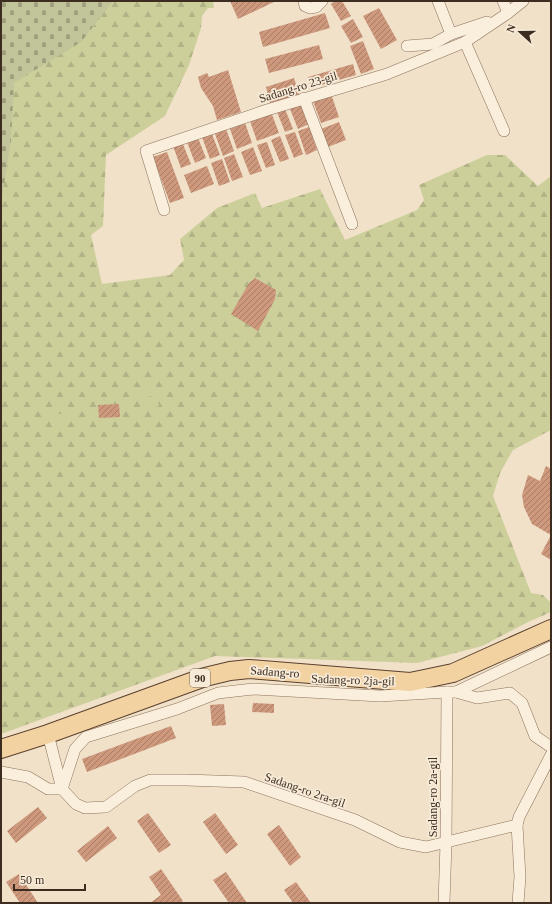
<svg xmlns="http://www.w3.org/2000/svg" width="552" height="904" viewBox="0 0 552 904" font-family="'Times New Roman',serif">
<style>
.forest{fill:url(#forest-firs)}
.cemetery{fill:url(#cemetery-stones)}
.green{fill:#cdcf9b}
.building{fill:url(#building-hatch)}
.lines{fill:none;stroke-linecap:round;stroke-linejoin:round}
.minor-casing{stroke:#8d725c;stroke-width:12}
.primary-casing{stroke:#5b4030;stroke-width:20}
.minor{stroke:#faeedc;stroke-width:11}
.primary{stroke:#f2d2a0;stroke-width:18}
.labels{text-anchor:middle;stroke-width:3.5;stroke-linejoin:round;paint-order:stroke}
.shield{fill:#f7ebd8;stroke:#756557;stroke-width:1}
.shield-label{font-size:11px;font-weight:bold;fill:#3d2c20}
.street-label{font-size:12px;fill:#3d2c20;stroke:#f7ebd8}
</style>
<defs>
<pattern id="forest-firs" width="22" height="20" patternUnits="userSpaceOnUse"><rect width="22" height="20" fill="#cdcf9b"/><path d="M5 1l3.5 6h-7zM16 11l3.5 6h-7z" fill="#b1b285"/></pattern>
<pattern id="cemetery-stones" width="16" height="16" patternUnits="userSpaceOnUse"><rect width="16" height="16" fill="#c2c49a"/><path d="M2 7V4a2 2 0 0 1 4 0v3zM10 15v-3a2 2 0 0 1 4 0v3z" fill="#9f9f7d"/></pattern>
<pattern id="building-hatch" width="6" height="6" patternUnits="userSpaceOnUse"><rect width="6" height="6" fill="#ce987d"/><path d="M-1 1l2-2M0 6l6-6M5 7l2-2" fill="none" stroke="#a87c66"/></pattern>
</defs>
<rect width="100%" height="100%" fill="#f0e1c8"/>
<!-- forest -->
<path class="forest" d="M1,1H213L214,8H208L202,16L201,28L189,65L165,116L106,155L103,226L91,235L102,284L170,275L184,260L180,239L217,208L255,193L262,208L320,189L345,240L417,210L424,200L419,185L487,155H505L538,186L551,176V430L513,450L500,473L493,496L531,593L543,595L551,603V612L528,622L482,646L417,663L215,656L1,734Z"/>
<!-- cemetery -->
<path class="cemetery" d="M1,1H113L81,42L14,83L11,141L1,203Z"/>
<!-- green -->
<g class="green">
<path d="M234,320L251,330L246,340L229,329Z"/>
<path d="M156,386L157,395L141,398L139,389Z"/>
<path d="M157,397L159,406L143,409L141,400Z"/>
<path d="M65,413L67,422L51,426L49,416Z"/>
</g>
<!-- building -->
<g class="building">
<path d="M230,1H276L238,19Z"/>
<path d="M336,1H342L351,16L341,21L331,4Z"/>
<path d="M379,8L397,40L381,49L363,16Z"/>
<path d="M325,13L330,28L263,47L259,32Z"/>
<path d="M353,19L363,37L351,43L341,26Z"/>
<path d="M363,41L374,69L361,74L350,46Z"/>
<path d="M319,45L323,59L269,73L265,59Z"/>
<path d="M353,64L356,75L311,88L308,77Z"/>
<path d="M228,70L241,112L217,120L213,106L201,88L198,77L207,73L209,77Z"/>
<path d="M294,78L299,95L270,103L266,87Z"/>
<path d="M331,94L339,117L321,123L313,101Z"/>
<path d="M301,104L309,124L298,129L290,109Z"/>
<path d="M285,109L293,129L285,132L277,112Z"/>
<path d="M271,112L279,133L257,141L250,121Z"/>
<path d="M339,122L346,140L328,147L321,129Z"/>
<path d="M245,123L252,143L237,149L230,129Z"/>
<path d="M309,127L317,150L306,155L298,131Z"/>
<path d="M226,129L234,151L223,156L215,134Z"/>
<path d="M295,132L303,154L294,158L285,135Z"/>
<path d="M212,134L220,155L210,159L202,137Z"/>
<path d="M280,136L289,159L280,162L271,140Z"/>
<path d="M198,138L206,158L195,163L187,142Z"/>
<path d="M182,142L191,164L181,168L173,146Z"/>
<path d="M267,142L275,165L266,168L257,145Z"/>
<path d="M253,147L262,171L250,175L241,152Z"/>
<path d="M167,152L184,198L170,203L153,157Z"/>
<path d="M234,154L243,177L232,181L224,158Z"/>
<path d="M222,159L230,182L219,186L211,163Z"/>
<path d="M207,166L214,184L191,193L184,175Z"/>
<path d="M255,278L276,290L275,299L258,331L231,314L249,283Z"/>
<path d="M119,404L120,417L99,418L98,405Z"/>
<path d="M546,466L551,469V535L532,524L524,507L522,495L528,475L540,481Z"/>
<path d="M551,535V560L541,554Z"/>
<path d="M253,703L274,704V713L252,712Z"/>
<path d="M224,704L226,725L212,726L210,705Z"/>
<path d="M171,726L176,738L87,772L82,759Z"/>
<path d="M38,807L47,818L16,843L7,831Z"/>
<path d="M148,813L171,845L159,853L137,821Z"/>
<path d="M215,813L238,845L226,854L203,822Z"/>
<path d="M279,825L301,857L290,866L267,834Z"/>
<path d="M108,826L117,838L86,862L77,851Z"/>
<path d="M161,869L183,901L180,903H150L161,895L149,877Z"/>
<path d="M226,872L247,903H229L213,880Z"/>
<path d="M19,874L38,903H20L6,882Z"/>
<path d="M296,882L311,903H293L284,890Z"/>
</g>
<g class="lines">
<defs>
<g id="minor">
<path d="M304,1L305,6L310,8L316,7L322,1"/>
<path d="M438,1L451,34L487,22"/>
<path d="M503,1L508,13"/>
<path d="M465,42L504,131"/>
<path d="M407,46L433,44L451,34"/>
<path d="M304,98L352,224"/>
<path d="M164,210L146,151L267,110L387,74L465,42L508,13L523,1"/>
<path d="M456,692L551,647"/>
<path d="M48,734L62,789L76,804L85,808L106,807L135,786L150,780H186L244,782L355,820L400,842L426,847L517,825"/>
<path d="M1,772L28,777L48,789H62L75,749L86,737L177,709L218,693L253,689L380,696L447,692H456L477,698L510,693L522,703L535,736L551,747"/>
<path d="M444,903L446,843L447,692"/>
<path d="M518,903L520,877L517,825L519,817L551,755"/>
</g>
<path id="primary" d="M1,749L48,734L205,677L230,671L249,669L410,682L453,673L551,629"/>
</defs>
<!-- minor casing -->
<use href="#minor" class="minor-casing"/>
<!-- primary casing -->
<use href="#primary" class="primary-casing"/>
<!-- minor -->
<use href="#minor" class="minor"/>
<!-- primary -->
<use href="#primary" class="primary"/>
</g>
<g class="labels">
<!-- shield labels -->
<rect class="shield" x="190" y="669" width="20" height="18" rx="3"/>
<g class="shield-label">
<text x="200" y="682">90</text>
</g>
<!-- street labels -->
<g class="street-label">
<text transform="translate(298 87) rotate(-17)" y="4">Sadang-ro 23-gil</text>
<text transform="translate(275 672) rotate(4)" y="4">Sadang-ro</text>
<text transform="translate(353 680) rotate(2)" y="4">Sadang-ro 2ja-gil</text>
<text transform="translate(305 790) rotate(19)" y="4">Sadang-ro 2ra-gil</text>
<text transform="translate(433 797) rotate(-90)" y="4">Sadang-ro 2a-gil</text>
</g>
</g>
<!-- border -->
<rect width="552" height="904" fill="none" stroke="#3d2c20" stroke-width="4"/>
<!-- north arrow -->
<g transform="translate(520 32) rotate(291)" stroke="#f7ebd8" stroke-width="3" paint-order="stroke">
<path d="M0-3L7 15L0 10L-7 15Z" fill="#3d2c20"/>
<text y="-6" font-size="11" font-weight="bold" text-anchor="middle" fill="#3d2c20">N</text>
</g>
<!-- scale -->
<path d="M14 884v6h71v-6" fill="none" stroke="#3d2c20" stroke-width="2"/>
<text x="20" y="884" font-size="12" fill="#3d2c20" stroke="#f7ebd8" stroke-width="3" paint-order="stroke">50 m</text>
</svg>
